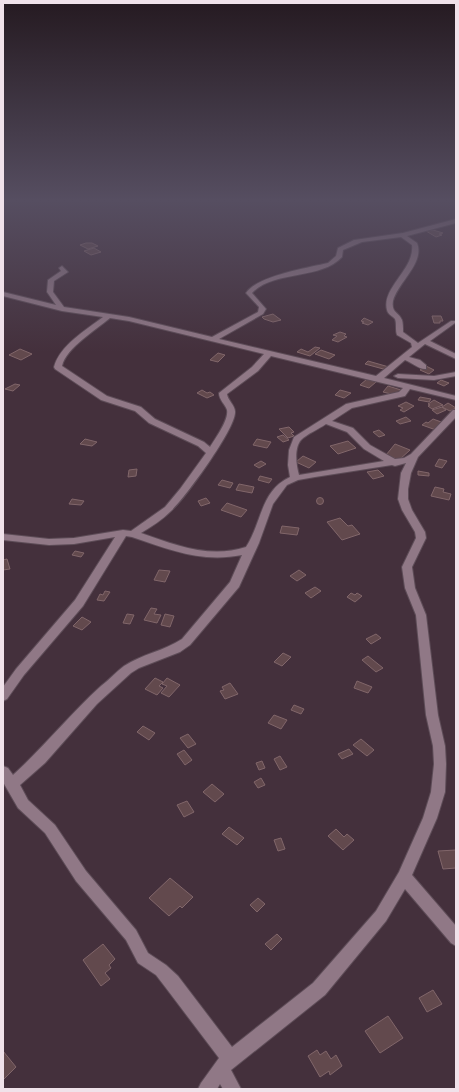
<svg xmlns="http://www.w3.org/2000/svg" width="459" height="1092" viewBox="0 0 459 1092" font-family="'DM Sans',sans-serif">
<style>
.building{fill:#62494d;stroke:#81666a}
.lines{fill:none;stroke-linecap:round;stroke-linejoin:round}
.street-casing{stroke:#5d4c57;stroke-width:2}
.street{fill:#907886;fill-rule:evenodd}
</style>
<rect width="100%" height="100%" fill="#44303c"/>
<!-- building -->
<g class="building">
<path d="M433,230L443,233L439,234L442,235L436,237L426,231Z"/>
<path d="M86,243H92L98,246L88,249L80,245Z"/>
<path d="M94,248L101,252L91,255L84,251Z"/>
<path d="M273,314L281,320L273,322L264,319L262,317Z"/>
<path d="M432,316H441L443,321H440V323H434Z"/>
<path d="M364,318L373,322L368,325L362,323L364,322L361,321Z"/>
<path d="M340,332L346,334L344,336L347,337L338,342L332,340L337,336L333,335Z"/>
<path d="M315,347L320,348L310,356L297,352L301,349L308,352Z"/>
<path d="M20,349L32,354L21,360L9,355Z"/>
<path d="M321,350L335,355L329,359L315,354Z"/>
<path d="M218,353L225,355L218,362L210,360Z"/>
<path d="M368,361L389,367L387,370L365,364Z"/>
<path d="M426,366L434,370L429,374L420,370Z"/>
<path d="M367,379L376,382L369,388L360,385Z"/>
<path d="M441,380L449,383L444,386L437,383Z"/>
<path d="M15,384L20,385L13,391L5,389Z"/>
<path d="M388,386L401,390L395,395L383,392Z"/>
<path d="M202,390L207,393L210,392L214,395L207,398L197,393Z"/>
<path d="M340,390L351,393L344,398L335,395Z"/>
<path d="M420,397L431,399L429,402L418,400Z"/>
<path d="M434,400L443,405L432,409L428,406L430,405L428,404Z"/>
<path d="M406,402L414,406L404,412L400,410L403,408L398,406Z"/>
<path d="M448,403L456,408L450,411L442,407Z"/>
<path d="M442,407L446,410L437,414L432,410Z"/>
<path d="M406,417L411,421L400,424L396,421Z"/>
<path d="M433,419L444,423L436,430L422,425L426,422L428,423Z"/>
<path d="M289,427L294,432L291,433L294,436L288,438L279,429Z"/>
<path d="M379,430L385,435L379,437L373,432Z"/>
<path d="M283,435L289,440L283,442L277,437Z"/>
<path d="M85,439L97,442L92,446L80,444Z"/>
<path d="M257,439L271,442L267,448L253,445Z"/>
<path d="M348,441L356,448L338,454L330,446Z"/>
<path d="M395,444L410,450L399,460L386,455Z"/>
<path d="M303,456L316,462L309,468L296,462Z"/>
<path d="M439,459L447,461L442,468L435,466Z"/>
<path d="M261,461L266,464L259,468L254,465Z"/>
<path d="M137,469L136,476L128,477L129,470Z"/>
<path d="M378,470L384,476L373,479L367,472Z"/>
<path d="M418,471L429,473V476L418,475Z"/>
<path d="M260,476L272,479L269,483L258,480Z"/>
<path d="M222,480L233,483L230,488L218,485Z"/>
<path d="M239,484L254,487L252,493L236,490Z"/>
<path d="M435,487L444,489L443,492L451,494L449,500L431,496Z"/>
<circle cx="320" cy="501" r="3.5"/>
<path d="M206,498L210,503L201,506L198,501Z"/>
<path d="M72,499L84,501L81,505L69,504Z"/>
<path d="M227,503L247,510L241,517L221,510Z"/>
<path d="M340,518L348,526L352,525L360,534L342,540L327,522Z"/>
<path d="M282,526L299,528L297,535L280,533Z"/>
<path d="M75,551L84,553L81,557L72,555Z"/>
<path d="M7,559L10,569L3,570V560Z"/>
<path d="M159,570L170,571L165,582L154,580Z"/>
<path d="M299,570L306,575L297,581L290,576Z"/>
<path d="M315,587L321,591L311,598L305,593Z"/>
<path d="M105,591L110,592L104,601L97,600L100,594L103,595Z"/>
<path d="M351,593L355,595L357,593L362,596L355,602L347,597Z"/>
<path d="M151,608L157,609L154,614L161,615L157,623L144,620Z"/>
<path d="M127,614L134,615L130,624L123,623Z"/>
<path d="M165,614L174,616L170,627L161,625Z"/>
<path d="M82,617L91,622L82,630L73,626Z"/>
<path d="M376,634L381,638L371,644L366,639Z"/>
<path d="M283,653L291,657L282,666L274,662Z"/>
<path d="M368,656L383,668L376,672L362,660Z"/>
<path d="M155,678L163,682L159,686L163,688L157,695L145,689Z"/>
<path d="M167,678L180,685L169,697L161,693L167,686L162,684Z"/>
<path d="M357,681L372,687L368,693L354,688Z"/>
<path d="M230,683L238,694L225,699L220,691L224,690L222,687Z"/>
<path d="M294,705L304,709L301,714L291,710Z"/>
<path d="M274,715L287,720L281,729L268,723Z"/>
<path d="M143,726L155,733L149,740L137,732Z"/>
<path d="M188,734L196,744L188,748L180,738Z"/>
<path d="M361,739L374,750L367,756L353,745Z"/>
<path d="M349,749L353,754L342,759L338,754Z"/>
<path d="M184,750L192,760L185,765L177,754Z"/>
<path d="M280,756L287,767L280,770L274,759Z"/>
<path d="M262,761L265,768L259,770L256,763Z"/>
<path d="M261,778L265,785L258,788L254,782Z"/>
<path d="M212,784L224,794L215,802L203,792Z"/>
<path d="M187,801L194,812L184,817L177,805Z"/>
<path d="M229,827L244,838L237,845L222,834Z"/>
<path d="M336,829L344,837L347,834L354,840L343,850L328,836Z"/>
<path d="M281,838L285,849L278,851L274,840Z"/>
<path d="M456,850V868L443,869L438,851Z"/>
<path d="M170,878L193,897L182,908L180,906L169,916L149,898Z"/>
<path d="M258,898L265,904L257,912L250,905Z"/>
<path d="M277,934L282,939L271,950L265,944Z"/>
<path d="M103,944L115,959L109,965L111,968L105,973L110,979L101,986L83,960Z"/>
<path d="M433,990L442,1004L427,1012L419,998Z"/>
<path d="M388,1016L403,1038L380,1053L365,1031Z"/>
<path d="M317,1050L320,1055L326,1051L331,1059L336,1055L342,1066L330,1075L329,1071L320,1077L308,1056Z"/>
<path d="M3,1051L16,1067L4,1079L3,1077Z"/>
</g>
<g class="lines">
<defs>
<g id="street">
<path d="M456,219V223L407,236L417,243C425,263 398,282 393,301C391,313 399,312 402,320C403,323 403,328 403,332L418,343L451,321H455V323L430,341L456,354V359L425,344L409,357L420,360L426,365V369C420,370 411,362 405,360L384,378L456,396V400L410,389L405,396L352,408L332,421L353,428L370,445L395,459L404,458L411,454L453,410H456V417L418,457L411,473L408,489V499L412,510L425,532L426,538L412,567L415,588L426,615L438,715L445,746L446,764L445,792L437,818L412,875L456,926V946L451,943L405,889L386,921L325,995L231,1070L241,1089H223L220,1084L217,1089H198L201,1083L219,1058L166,988L156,975L138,963L126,940L76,881L45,833L18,808L3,782V766L8,768L13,775C44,747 70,714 101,686C109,680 116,672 124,666C142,654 164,651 182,639L230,582L242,555C202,563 170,550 132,537L126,536L83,606L24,675L7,699L3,701V687L16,669L75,600L115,537L74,544L49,545L3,540V534L49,539L74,538L123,530L131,531L165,507L180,489L206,453L198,446L149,423L135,411L101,400L55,369L54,367C60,345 86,330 103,317L62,311L3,296V292L56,305L47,292L48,280L61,271L59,268L62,266L68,272L54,281L53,292L64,307L129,317L212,337L258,312L259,307L246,293C257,276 307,268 328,263L336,256L338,248L354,240L403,233ZM401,237L412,245C415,269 381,288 387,310C388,315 393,316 395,319C397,324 395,330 397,335L411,343L412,347L376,376L219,339L263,314L266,309L252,293C274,270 321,280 342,257L343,250L362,242ZM110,318L129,321L264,354L252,367L219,393C219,400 225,404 227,410C229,420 215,439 210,447L204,442L155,419L141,407L107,396L62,366C66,348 96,330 110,318ZM271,356L403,388L399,392L346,404L294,437L289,450L288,465L290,477C260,491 262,523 246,547C210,559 175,545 141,533C151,527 162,520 171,511C185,498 234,431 235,413C236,406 228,401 227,394L258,371ZM326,424L347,432L364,449L384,461L299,475C296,465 294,448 301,440C307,434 319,429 326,424ZM406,463L401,473L398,499L402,510L415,532L416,538L402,567L405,588L416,615L426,715L433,746L434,764L431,792L423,818L399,872L376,911L313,983L232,1047L178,976L166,965L148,953L136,930L86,871L55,825L28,800L20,785L45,763L97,704L131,673L139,668L180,652L190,645L239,587L259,543L273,504L287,485L298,480L315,477L392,465L395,466Z"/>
<path d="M456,372V376L434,380L398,378L394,376L398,374L434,376Z"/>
</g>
</defs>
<!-- street casing -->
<use href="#street" class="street-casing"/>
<!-- street -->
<use href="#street" class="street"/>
</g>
<!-- sky -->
<linearGradient id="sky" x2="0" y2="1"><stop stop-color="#251a21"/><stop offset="0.57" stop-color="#564e61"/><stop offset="1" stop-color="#564e61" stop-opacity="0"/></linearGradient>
<rect width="459" height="352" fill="url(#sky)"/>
<!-- border -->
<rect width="459" height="1092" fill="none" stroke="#f0e2ea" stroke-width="8"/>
</svg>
